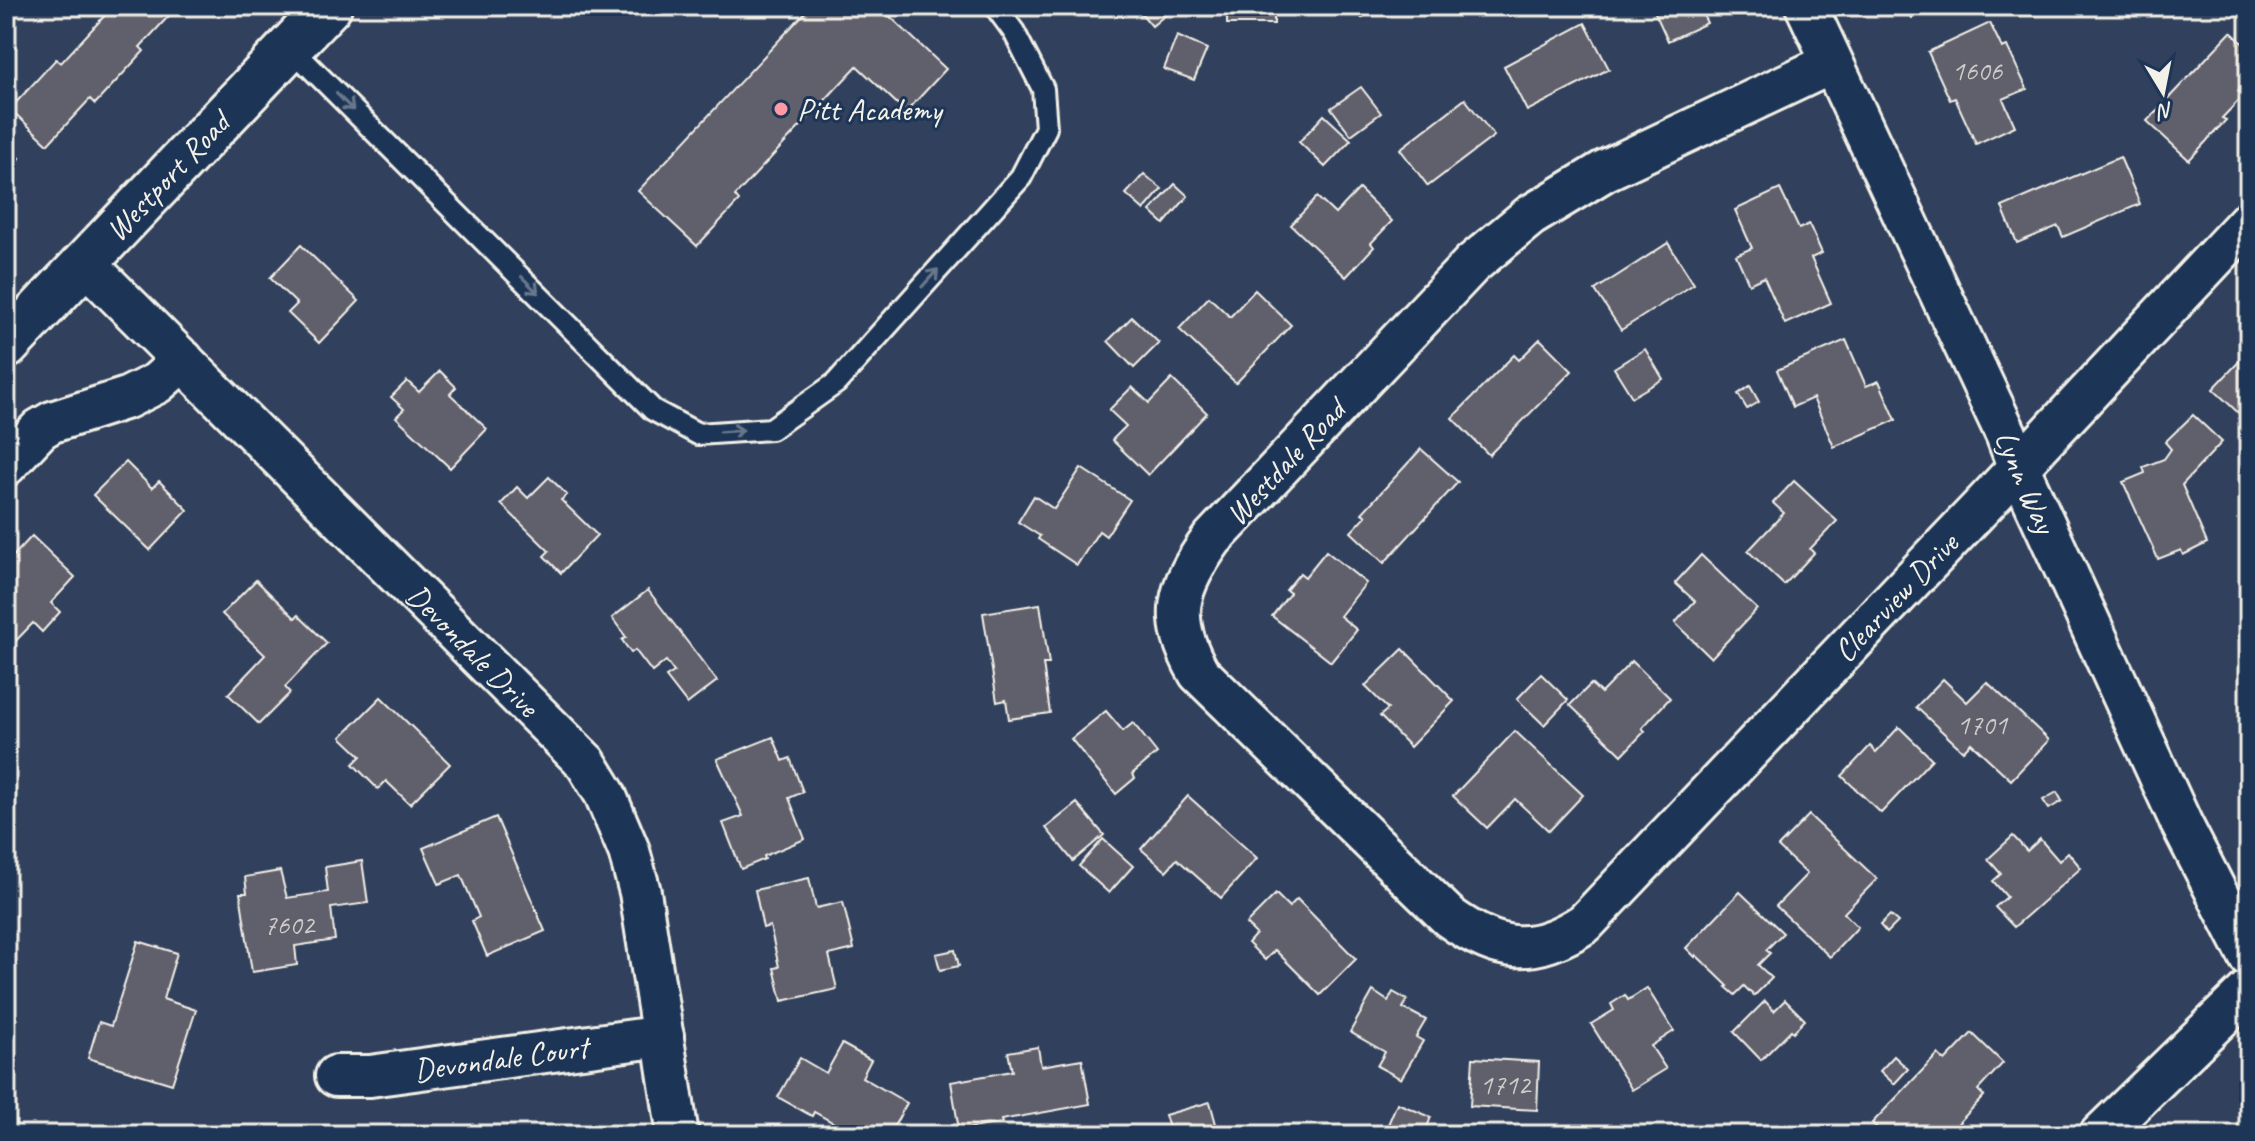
<svg xmlns="http://www.w3.org/2000/svg" width="2255" height="1141" viewBox="0 0 2255 1141" font-family="Caveat,sans-serif">
<style>
.building{fill:#615e6c;stroke:#f4f1e8;stroke-width:2}
.lines{fill:none;stroke-linecap:round;stroke-linejoin:round}
.service-casing{stroke:#f4f1e8;stroke-width:26}
.minor-casing{stroke:#f4f1e8;stroke-width:46}
.secondary-casing{stroke:#f4f1e8;stroke-width:50}
.service{stroke:#1d3557;stroke-width:20}
.minor{stroke:#1d3557;stroke-width:40}
.secondary{stroke:#1d3557;stroke-width:44}
.oneway{stroke:#68778a}
.poi-dot{fill:#ff9aa2;stroke:#1d3557;stroke-width:3}
.labels{text-anchor:middle;stroke-width:6;stroke-linejoin:round;paint-order:stroke}
.number-label{font-size:28px;fill:#cfccc9}
.poi-label{font-size:32px;fill:#f4f1e8;stroke:#1d3557;text-anchor:start}
.street-label{font-size:32px;fill:#f4f1e8;stroke:#1d3557}
</style>
<rect width="100%" height="100%" fill="#31415d"/>
<filter id="ink" filterUnits="userSpaceOnUse"><feTurbulence type="fractalNoise" baseFrequency=".0125" numOctaves="2"/><feDisplacementMap in="SourceGraphic" scale="16" xChannelSelector="R" yChannelSelector="G"/><feConvolveMatrix kernelMatrix="1 2 1 2 8 2 1 2 1" color-interpolation-filters="sRGB"/></filter>
<g filter="url(#ink)">
<!-- building -->
<g class="building">
<path d="M105,6H187L183,11L178,6L140,47L144,51L95,104L90,99L48,144L10,109L56,59L61,63L107,13L102,9Z"/>
<path d="M811,6H879L946,69L906,112L857,66L735,196L739,201L697,246L638,191Z"/>
<path d="M1135,6H1176L1152,26Z"/>
<rect x="1227" y="6" width="47" height="18"/>
<path d="M1349,6H1373L1362,18Z"/>
<path d="M1652,6H1699L1707,23L1668,41Z"/>
<path d="M1906,6H1937L1912,18Z"/>
<path d="M1585,23L1609,69L1527,111L1504,66Z"/>
<path d="M1990,23L2002,48L2007,46L2027,89L2003,99L2015,126L1976,144L1955,98L1950,100L1928,52Z"/>
<path d="M2231,32L2249,49V79L2238,91L2243,96L2222,118L2226,120L2189,160L2147,121Z"/>
<path d="M1177,36L1207,49L1194,80L1164,69Z"/>
<path d="M1361,87L1381,113L1351,135L1331,108Z"/>
<path d="M1465,99L1494,136L1428,186L1400,149Z"/>
<path d="M1324,115L1351,140L1325,167L1299,142Z"/>
<path d="M6,144L20,158L6,173Z"/>
<path d="M2120,157L2140,204L2063,237L2058,226L2017,243L2002,207Z"/>
<path d="M1144,174L1162,189L1144,210L1126,194Z"/>
<path d="M1175,184L1188,196L1164,224L1150,211Z"/>
<path d="M1359,189L1392,221L1371,243L1374,247L1346,277L1291,225L1317,197L1335,214Z"/>
<path d="M1780,189L1799,229L1809,224L1822,253L1811,258L1831,303L1785,324L1764,277L1749,284L1736,255L1752,248L1735,210Z"/>
<path d="M1668,243L1694,284L1621,330L1595,290Z"/>
<path d="M301,245L359,301L319,343L288,313L297,304L270,278Z"/>
<path d="M1255,290L1291,325L1236,383L1179,329L1209,297L1230,317Z"/>
<path d="M1132,317L1159,343L1134,368L1108,341Z"/>
<path d="M1540,339L1572,371L1489,455L1452,418L1514,355L1519,360Z"/>
<path d="M1846,340L1866,386L1879,381L1896,420L1834,447L1813,398L1793,407L1777,370Z"/>
<path d="M1645,349L1663,379L1632,397L1614,368Z"/>
<path d="M2249,351V423L2213,389Z"/>
<path d="M440,371L456,387L450,394L487,429L450,468L396,417L404,409L391,397L407,381L419,392Z"/>
<path d="M1172,379L1207,413L1148,475L1112,440L1126,426L1109,410L1132,387L1149,403Z"/>
<path d="M1750,386L1759,402L1747,409L1738,394Z"/>
<path d="M2193,415L2222,442L2182,485L2207,543L2183,555L2181,550L2158,559L2123,482L2145,473L2143,467L2164,459L2171,449L2165,442Z"/>
<path d="M1421,449L1458,482L1384,563L1351,532L1366,516L1362,513Z"/>
<path d="M126,462L152,488L159,481L188,510L150,550L93,495Z"/>
<path d="M1081,468L1130,500L1106,536L1099,531L1077,565L1038,539L1040,536L1018,522L1034,496L1054,509Z"/>
<path d="M549,477L567,495L561,500L597,535L561,573L544,556L549,551L501,504L517,487L528,498Z"/>
<path d="M1794,481L1837,521L1810,549L1814,553L1784,585L1748,551L1784,513L1773,503Z"/>
<path d="M32,536L75,577L51,603L60,612L42,632L33,623L6,651V564Z"/>
<path d="M1326,551L1366,583L1340,616L1357,630L1331,662L1272,616L1290,593L1286,590L1300,573L1305,577Z"/>
<path d="M1701,555L1757,609L1711,658L1675,623L1695,601L1675,583Z"/>
<path d="M256,580L295,618L298,615L327,643L285,687L290,693L259,724L228,694L265,655L222,614Z"/>
<path d="M648,590L717,681L687,704L666,677L674,672L666,661L652,672L635,650L631,653L622,640L626,637L612,618Z"/>
<path d="M1040,604L1049,664H1043L1050,713L1009,719L1006,700L997,702L983,613Z"/>
<path d="M1403,649L1454,701L1410,747L1380,716L1388,709L1365,686Z"/>
<path d="M1632,661L1670,698L1642,728L1645,731L1622,755L1570,705L1591,684L1601,693Z"/>
<path d="M1541,674L1568,700L1544,725L1517,699Z"/>
<path d="M1943,679L1967,702L1987,682L2049,740L2011,780L1971,743L1963,751L1916,707Z"/>
<path d="M381,697L450,764L410,804L386,781L378,789L353,764L361,756L341,737Z"/>
<path d="M1106,711L1123,731L1133,723L1157,753L1132,774L1135,778L1116,794L1071,739Z"/>
<path d="M1899,727L1932,759L1881,813L1842,776L1870,746L1876,752Z"/>
<path d="M1515,731L1583,795L1549,831L1515,799L1487,828L1453,796Z"/>
<path d="M773,737L783,761L790,758L803,792L789,798L805,839L764,856L765,859L741,869L723,823L743,816L717,759Z"/>
<path d="M2057,792L2062,801L2049,809L2043,800Z"/>
<path d="M1188,796L1257,858L1221,898L1177,859L1166,871L1141,849Z"/>
<path d="M1077,803L1104,835L1073,861L1046,828Z"/>
<path d="M1809,815L1877,879L1844,913L1858,927L1830,957L1776,906L1807,874L1778,847Z"/>
<path d="M496,817L545,931L487,956L472,921L479,917L461,875L439,884L423,848Z"/>
<path d="M2013,836L2027,851L2040,839L2059,861L2068,852L2081,868L2014,927L1995,907L2007,897L1993,881L2001,874L1988,859Z"/>
<path d="M1103,839L1133,866L1109,893L1079,866Z"/>
<path d="M362,861L368,903L331,908L335,940L295,946L297,965L252,972L240,893H247L245,877L280,871L287,898L328,892L325,867Z"/>
<path d="M809,878L816,908L843,902L854,949L829,955L837,989L782,1001L774,968L779,967L770,926L763,928L755,890Z"/>
<path d="M1740,892L1783,933L1766,950L1770,953L1758,965L1772,978L1754,996L1744,986L1735,995L1726,987L1728,986L1696,955L1695,957L1686,948Z"/>
<path d="M1276,894L1289,907L1297,899L1356,959L1320,995L1275,950L1265,960L1248,943L1256,934L1246,924Z"/>
<path d="M1890,915L1898,922L1887,933L1880,925Z"/>
<path d="M138,941L177,953L163,999L196,1010L172,1084L88,1058L99,1022L111,1026Z"/>
<path d="M955,950L959,966L940,970L936,954Z"/>
<path d="M1647,988L1674,1031L1651,1046L1666,1069L1632,1090L1591,1024L1614,1010L1611,1004L1625,995L1628,1000Z"/>
<path d="M1373,991L1388,1001L1393,992L1407,1000L1403,1008L1426,1020L1416,1037L1423,1041L1401,1079L1377,1066L1385,1052L1350,1032Z"/>
<path d="M1785,1000L1805,1020L1793,1032L1791,1030L1761,1060L1734,1032L1765,1001L1774,1011Z"/>
<path d="M1972,1033L2003,1063L1978,1090L1984,1096L1949,1133L1952,1135H1884L1872,1123L1938,1054L1945,1061Z"/>
<path d="M842,1044L871,1060L862,1077L907,1103L889,1135H847L848,1131L814,1112L812,1116L778,1097L800,1058L826,1073Z"/>
<path d="M1038,1047L1041,1066L1082,1059L1090,1104L1001,1120L1002,1123L959,1130L951,1082L1012,1071L1008,1052Z"/>
<path d="M1894,1056L1908,1069L1894,1084L1880,1071Z"/>
<path d="M1473,1058L1539,1062L1537,1110L1470,1106Z"/>
<path d="M1210,1102L1219,1135H1171L1165,1115Z"/>
<path d="M1397,1103L1431,1117L1424,1135L1384,1134Z"/>
<path d="M1536,1131L1576,1132V1135H1536Z"/>
</g>
<g class="lines">
<defs>
<path id="service" d="M290,47L653,410L698,434L771,429L836,383L1021,177L1046,128L1043,89L1014,32L995,6"/>
<g id="minor">
<path id="s1" d="M1806,6L2006,434L2018,466L2182,825L2249,956"/>
<path id="s2" d="M1832,63L1604,171L1530,216L1472,264L1212,539C1176,589 1168,618 1199,673L1449,917C1499,953 1533,957 1585,923L1987,501L2249,221"/>
<path id="s3" d="M85,263L586,763L605,794L629,851L640,892L678,1135"/>
<path d="M6,465L40,429L52,422L127,398L157,383L183,360"/>
<path id="s4" d="M336,1076H370L663,1036"/>
<path d="M2100,1135L2249,990"/>
</g>
<g id="secondary">
<path id="s5" d="M6,346L329,6"/>
</g>
</defs>
<!-- service casing -->
<use href="#service" class="service-casing"/>
<!-- minor casing -->
<use href="#minor" class="minor-casing"/>
<!-- secondary casing -->
<use href="#secondary" class="secondary-casing"/>
<!-- service -->
<use href="#service" class="service"/>
<!-- minor -->
<use href="#minor" class="minor"/>
<!-- secondary -->
<use href="#secondary" class="secondary"/>
</g>
<!-- one-way arrows -->
<defs><path id="oneway-shaft" d="M-6 0H5M1.5-3L5.5 0L1.5 3" fill="none" stroke-width="1.6" stroke-linecap="round" stroke-linejoin="round" transform="scale(2)"/></defs>
<g class="oneway">
<use href="#oneway-shaft" transform="translate(345 102) rotate(45)"/>
<use href="#oneway-shaft" transform="translate(930 278) rotate(-48)"/>
<use href="#oneway-shaft" transform="translate(530 285) rotate(45)"/>
<use href="#oneway-shaft" transform="translate(732 431) rotate(-4)"/>
</g>
</g>
<!-- markers -->
<circle class="poi-dot" cx="781" cy="109" r="8"/>
<g class="labels">
<!-- number labels -->
<g class="number-label">
<text x="1977" y="80">1606</text>
<text x="1982" y="734">1701</text>
<text x="289" y="934">7602</text>
<text x="1505" y="1094">1712</text>
</g>
<!-- poi labels -->
<g class="poi-label">
<text x="797" y="120">Pitt Academy</text>
</g>
<!-- street labels -->
<g class="street-label">
<text dy="11" stroke="none"><textPath href="#s5" startOffset="234">Westport Road</textPath></text>
<text transform="translate(1285 462) rotate(-47)" y="11">Westdale Road</text>
<text dy="11" stroke="none"><textPath href="#s1" startOffset="524">Lynn Way</textPath></text>
<text dy="11" stroke="none"><textPath href="#s2" startOffset="1886">Clearview Drive</textPath></text>
<text dy="11" stroke="none"><textPath href="#s3" startOffset="548">Devondale Drive</textPath></text>
<text dy="11" stroke="none"><textPath href="#s4" startOffset="166">Devondale Court</textPath></text>
</g>
</g>
<!-- margin -->
<rect width="2255" height="1141" fill="none" stroke="#1d3557" stroke-width="32"/>
<rect x="16" y="16" width="2223" height="1109" fill="none" stroke="#f4f1e8" stroke-width="3" filter="url(#ink)"/>
<!-- north arrow -->
<g transform="translate(2163 92) rotate(170)" stroke="#1d3557" stroke-width="6" paint-order="stroke">
<path d="M0-6L14 30L0 20L-14 30Z" fill="#f4f1e8"/>
<text y="-12" font-size="22" font-weight="bold" text-anchor="middle" fill="#f4f1e8">N</text>
</g>
</svg>
